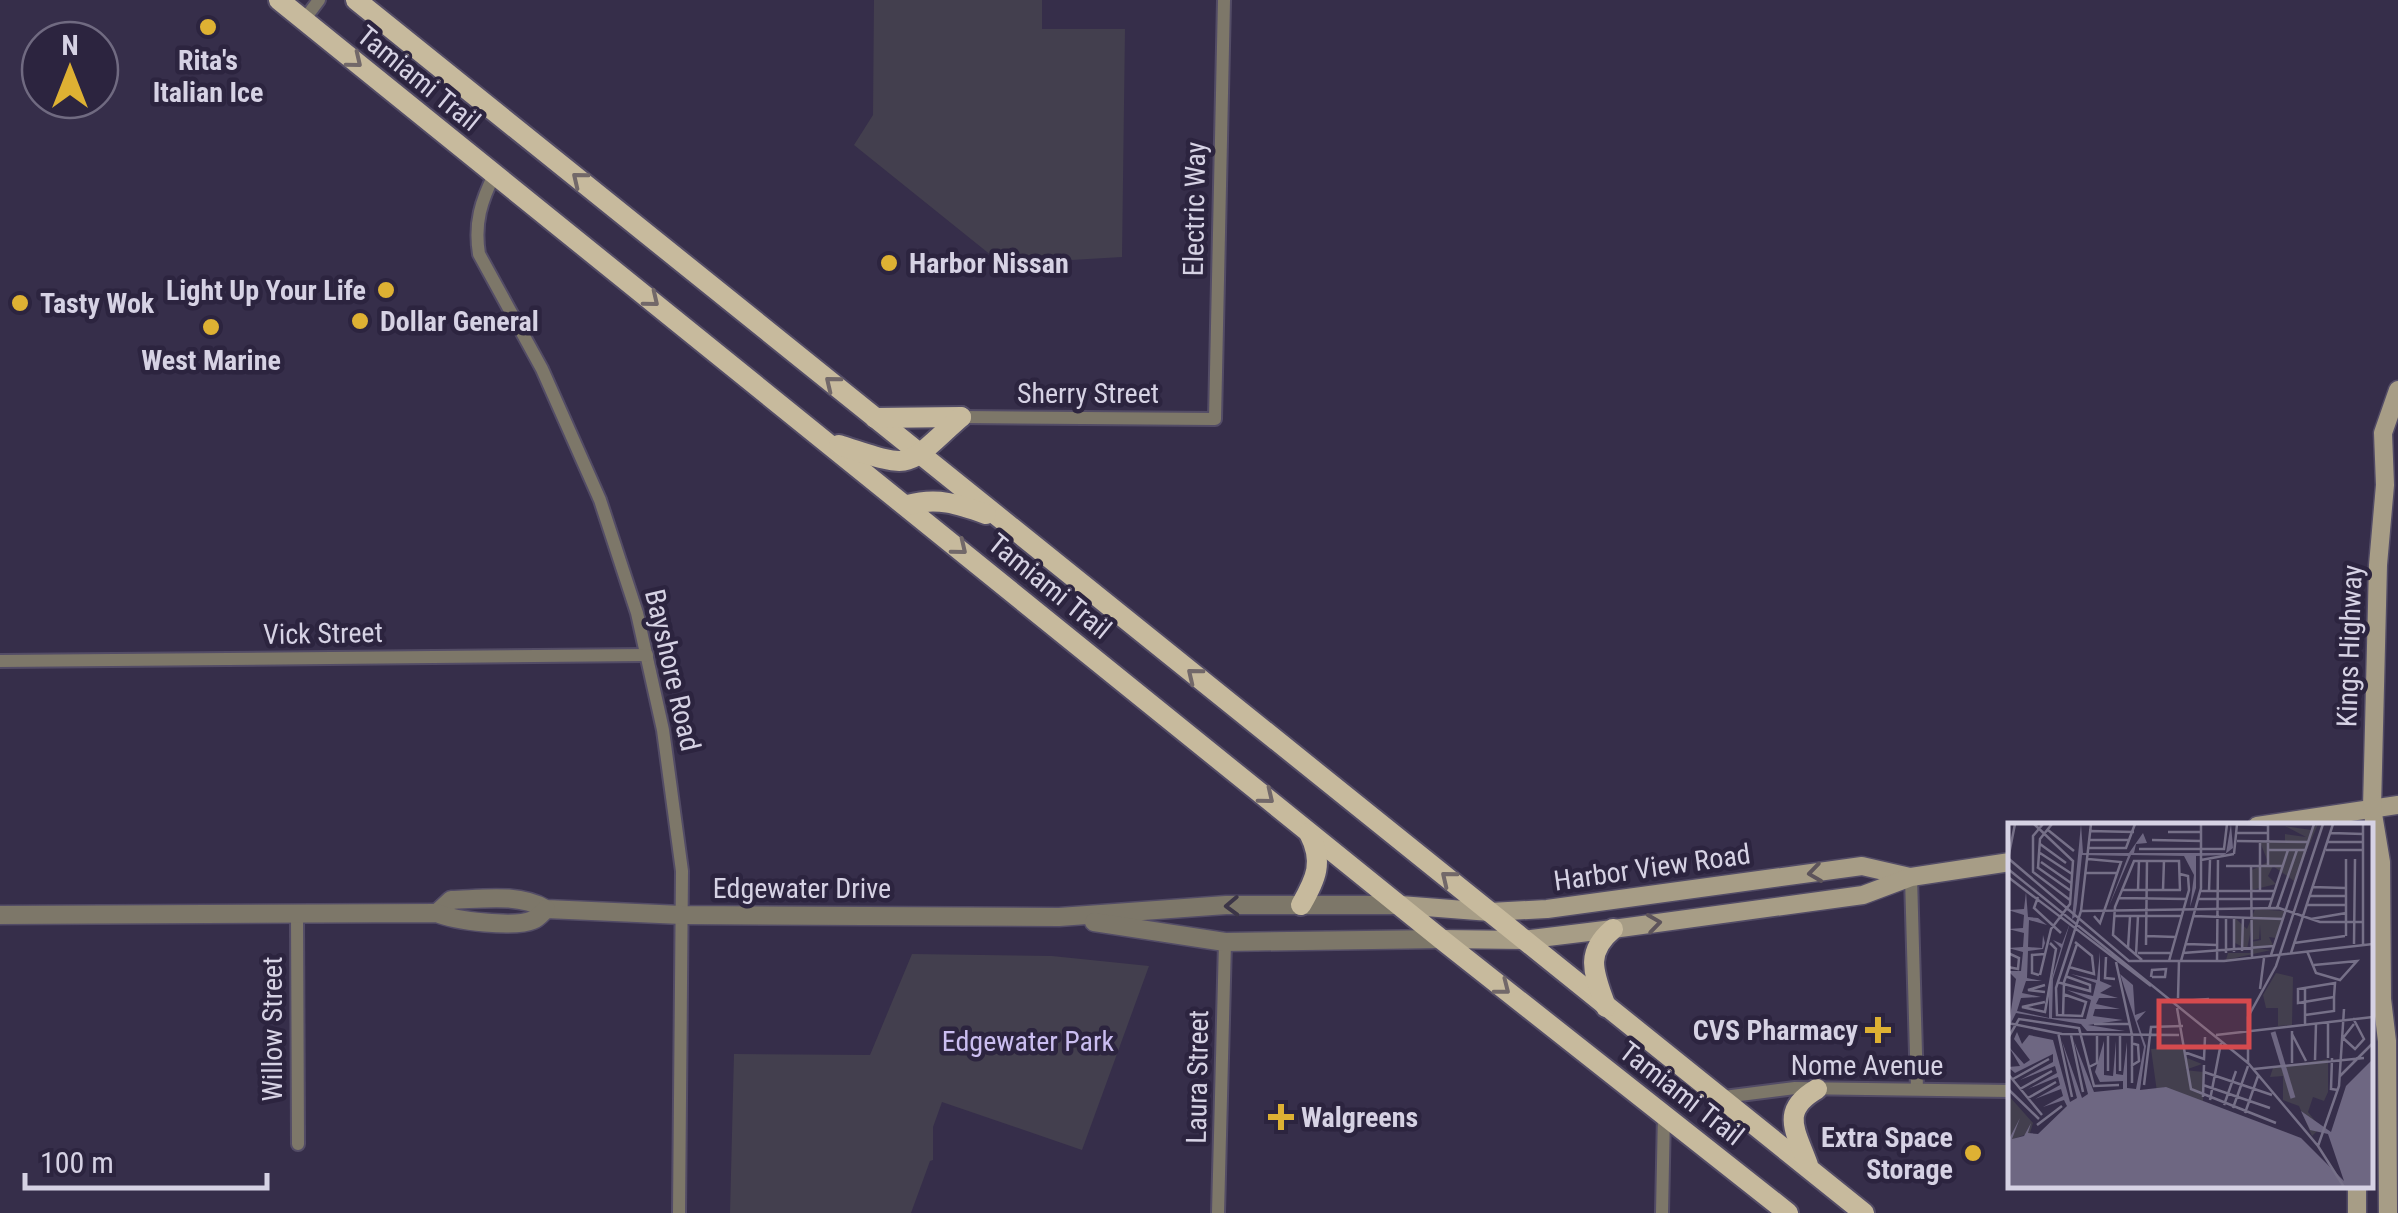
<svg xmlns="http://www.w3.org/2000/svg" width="2398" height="1213" viewBox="0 0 2398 1213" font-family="'Roboto Condensed',sans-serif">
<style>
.green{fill:#433f4e}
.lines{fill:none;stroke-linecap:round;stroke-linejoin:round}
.minor-casing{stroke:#534c66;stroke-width:16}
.tertiary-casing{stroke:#534c66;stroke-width:21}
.secondary-casing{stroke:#534c66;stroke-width:21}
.primary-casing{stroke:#534c66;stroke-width:24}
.minor{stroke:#7d7769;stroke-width:12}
.tertiary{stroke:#7d7769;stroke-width:18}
.secondary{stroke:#a79d86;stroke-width:18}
.primary{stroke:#c7ba9d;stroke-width:20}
.oneway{stroke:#726869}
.oneway2{stroke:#5d545b}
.oneway3{stroke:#3c3547}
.poi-dot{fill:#deb133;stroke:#2c243f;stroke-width:4}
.labels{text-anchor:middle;stroke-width:9;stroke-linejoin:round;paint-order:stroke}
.poi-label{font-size:28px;font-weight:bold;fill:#d6d2e4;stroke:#2c243f;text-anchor:start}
.street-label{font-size:28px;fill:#d6d2e4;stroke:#2c243f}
.park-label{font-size:28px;fill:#cbbef1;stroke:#2c243f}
.inset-river{fill:none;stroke:#6e6782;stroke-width:5}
.inset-road{fill:none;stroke:#767088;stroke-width:2.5}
.view{fill:#d64a4e;fill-opacity:0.15;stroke:#d64a4e;stroke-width:5}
.inset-edge{fill:none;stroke:#d6d2e4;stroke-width:5}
</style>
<rect width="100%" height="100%" fill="#362e4a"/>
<!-- green -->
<g class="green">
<path d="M874,0H1042V29H1125L1122,257L1002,264L854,145L873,115Z"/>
<path d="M912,954L1052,956L1149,966L1082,1150L942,1102L933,1127V1160L930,1161L911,1213H730L734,1054L870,1055Z"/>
</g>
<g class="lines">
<defs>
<g id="minor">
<path d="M304,20L319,0"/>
<path d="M495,173C481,201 474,223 479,254L542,369L600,500L637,613L663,730L682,871L679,1213"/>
<path d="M961,417L1215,419L1224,0"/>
<path d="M0,661L647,655"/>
<path d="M1911,877L1917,1089"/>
<path d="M297,915L298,1144"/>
<path d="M1724,1097L1795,1088L2010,1091"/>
<path d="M1218,1213L1225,942"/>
<path d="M1662,1213L1664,1113"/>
</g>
<g id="tertiary">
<path d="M437,913L451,900C483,899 518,893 546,909L682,915L1059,917L1226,905H1400"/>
<path d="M0,915L437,913C455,921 515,928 533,920C538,918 542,913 546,909"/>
<path d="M1094,922L1225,942L1441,939"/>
</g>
<g id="secondary">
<path d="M2257,826L2398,805"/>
<path d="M1400,905L1490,912L1547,909L1862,866L1910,877"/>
<path d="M1441,939L1523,940L1613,929L1863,895L1911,877L2010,862"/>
<path d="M2357,1186V1213"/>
<path d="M2388,1213L2387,1041L2382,999L2381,862L2372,808L2378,565L2385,485L2383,433L2398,390"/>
</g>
<g id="primary">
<path d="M279,0L1441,939L1788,1213"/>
<path d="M356,0L1864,1213"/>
<path d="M875,418L961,417"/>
<path d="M839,445C917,470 902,469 961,417"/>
<path d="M908,505C937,497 958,504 986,514"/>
<path d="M1301,905C1316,879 1324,862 1309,833"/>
<path d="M1606,1007C1595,975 1583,954 1613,929"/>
<path d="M1808,1165C1796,1131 1779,1111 1817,1089"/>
</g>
</defs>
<!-- minor casing -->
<use href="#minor" class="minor-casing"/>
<!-- tertiary casing -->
<use href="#tertiary" class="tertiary-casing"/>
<!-- secondary casing -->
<use href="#secondary" class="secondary-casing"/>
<!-- primary casing -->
<use href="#primary" class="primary-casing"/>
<!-- minor -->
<use href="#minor" class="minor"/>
<!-- tertiary -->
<use href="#tertiary" class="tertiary"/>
<!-- secondary -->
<use href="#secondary" class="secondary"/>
<!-- primary -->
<use href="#primary" class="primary"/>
</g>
<!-- one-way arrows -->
<defs><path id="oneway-chevron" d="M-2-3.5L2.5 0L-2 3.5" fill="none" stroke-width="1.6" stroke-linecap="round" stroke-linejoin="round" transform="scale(2.5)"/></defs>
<g class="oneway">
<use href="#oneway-chevron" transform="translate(355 61) rotate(39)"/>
<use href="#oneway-chevron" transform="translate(579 179) rotate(-141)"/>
<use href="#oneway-chevron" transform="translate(652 300) rotate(39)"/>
<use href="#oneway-chevron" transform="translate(832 383) rotate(-141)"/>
<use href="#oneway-chevron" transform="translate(960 548) rotate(39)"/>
<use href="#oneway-chevron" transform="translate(1194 675) rotate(-141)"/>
<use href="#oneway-chevron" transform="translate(1267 797) rotate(39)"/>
<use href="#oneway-chevron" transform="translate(1448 878) rotate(-141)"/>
<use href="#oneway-chevron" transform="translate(1503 988) rotate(38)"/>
</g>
<g class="oneway2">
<use href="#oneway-chevron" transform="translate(1815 873) rotate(172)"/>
<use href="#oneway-chevron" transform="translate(1654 923) rotate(-8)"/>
</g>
<use class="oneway3" href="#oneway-chevron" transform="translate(1232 906) rotate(178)"/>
<!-- markers -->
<g class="poi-dot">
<circle cx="208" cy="27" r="10"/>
<circle cx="889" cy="263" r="10"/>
<circle cx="386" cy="290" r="10"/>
<circle cx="20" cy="303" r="10"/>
<circle cx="360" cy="321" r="10"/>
<circle cx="211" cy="327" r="10"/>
<path d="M1873 1015h10v10h10v10h-10v10h-10v-10h-10v-10h10z"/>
<path d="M1276 1102h10v10h10v10h-10v10h-10v-10h-10v-10h10z"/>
<circle cx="1973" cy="1153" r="10"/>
</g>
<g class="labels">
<!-- poi labels -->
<g class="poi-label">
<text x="208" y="70" text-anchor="middle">Rita's<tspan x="208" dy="32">Italian Ice</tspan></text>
<text x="909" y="273">Harbor Nissan</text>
<text x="366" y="300" text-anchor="end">Light Up Your Life</text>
<text x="40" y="313">Tasty Wok</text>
<text x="380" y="331">Dollar General</text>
<text x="211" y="370" text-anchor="middle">West Marine</text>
<text x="1858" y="1040" text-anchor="end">CVS Pharmacy</text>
<text x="1301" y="1127">Walgreens</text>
<text x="1953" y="1147" text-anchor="end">Extra Space<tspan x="1953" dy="32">Storage</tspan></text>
</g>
<!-- street labels -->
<g class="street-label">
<text transform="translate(419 78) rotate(39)" y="10">Tamiami Trail</text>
<text transform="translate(1194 209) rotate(-89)" y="10">Electric Way</text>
<text x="1088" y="403">Sherry Street</text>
<text transform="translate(1050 586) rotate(39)" y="10">Tamiami Trail</text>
<text transform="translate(323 633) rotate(-1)" y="10">Vick Street</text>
<text transform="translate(2349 646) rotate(-88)" y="10">Kings Highway</text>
<text transform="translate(673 670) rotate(77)" y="10">Bayshore Road</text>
<text transform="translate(1652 867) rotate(-8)" y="10">Harbor View Road</text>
<text x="802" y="898">Edgewater Drive</text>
<text transform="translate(272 1029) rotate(-90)" y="10">Willow Street</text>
<text x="1867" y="1075">Nome Avenue</text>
<text transform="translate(1197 1077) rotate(-89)" y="10">Laura Street</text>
<text transform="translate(1682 1093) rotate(38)" y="10">Tamiami Trail</text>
</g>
<!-- park labels -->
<g class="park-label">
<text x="1028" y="1051">Edgewater Park</text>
</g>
</g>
<!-- overview -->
<g transform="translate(2008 823)">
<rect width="365" height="365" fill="#362e4a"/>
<path d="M310,1L286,58L265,43L260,53L268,61L244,67V47L260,39L252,19L299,18H277V11L298,14L277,3L303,7ZM247,86L276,88L268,115L261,114L265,122L247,125L263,127L218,137L220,130H243V119L253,117L252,102L251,116L244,117L243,107L239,126L227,120V95L239,106ZM268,150L285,154L284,202L270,203V185H258L255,172ZM176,224L179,235L194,241L177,247L195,249V280L156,264L149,269L143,226ZM320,236V269L316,278L305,274L300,289L314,307L293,288L309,308L304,313L291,283L275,277V253L262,254L265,245ZM1,273L25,300L22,310L0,318Z" fill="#433f4e"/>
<path d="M73,1L75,30H121L135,10L139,20L128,21L126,30H218L223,1L225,25L216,32L188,33V65L182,84L186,52L176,33L123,32L101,83L120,33L74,32L69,81L67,94L64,96ZM18,69L20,94L30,95L39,102L21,97L20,124L34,125L35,112L37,120L35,126L20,128L19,155L34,158H18L14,170L33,174L13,175L9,188L41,195V165L53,125L45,117L54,121L62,100L45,156L44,195L78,196L83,177L59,167L85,173L88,160L63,151L89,157L92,129V158L104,163L92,170L110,175H91L88,181L112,186H87L85,193L115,197L80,202L117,208H79L73,201L8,190L0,206L8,156L0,148H13L15,129L0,125L15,124L16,110L0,106L15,105L16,92L0,87L16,86ZM112,151L125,162L127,192L138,188L129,198L138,223L132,267L158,264L293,315L336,358L320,311L302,307L293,288L323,309L338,263L365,236V364H0V318L12,295L4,316L16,313L23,300L20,310L30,311L59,283L56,277L35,284L55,273L53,266L27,276L52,262L50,254L20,266L49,250L47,243L12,257L45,239V231L7,250L0,244L12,243L1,224L16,241L22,237L6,216L9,209L14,221L21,212L45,217L62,279L69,275L54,218L74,275L80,271L66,218L86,269L115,266V258L92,259L87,249L96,218V252L105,253L108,218V251L115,252L119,219V265L128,266L136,224Z" fill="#6e6782"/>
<path class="inset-river" d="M265,209L285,275"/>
<path class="inset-road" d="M26,1L65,38L62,81L43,106L32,152M35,1L25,13V49L62,77M229,1L260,2M260,1V43M40,7L66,28M81,8L126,9M160,9H193M229,10H260M323,10L355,11M80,17H122M144,17L193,18M229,18L300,19M319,19H355M32,21L58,40M80,25H118L127,1M131,26H216L219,1M260,27H297M318,27H355M32,30L64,51M226,31L229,1M0,36L7,1M1,36L121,138H216L365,121M80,36L113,39L92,100L86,93M193,37L226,31M33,39L63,60M218,43H274M243,43L244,135M29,44L63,68M30,45L32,16L44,1M0,46L240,240L310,323L336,364M77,50H109M0,54L143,163M304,64L337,65M114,67H173M130,67L131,37M155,67L156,37M192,68H266M201,68L202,37M252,68V18M301,73H338M30,74L26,85L53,110M111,75L178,76M191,76H263M298,82H338M261,85L280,27M269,85L289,27M74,88L271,85L312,99H355M106,93H173M185,93L275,96M303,96L338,90M138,113L168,114M338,113V36M286,120L337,113M178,121L209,122M346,121L347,36M355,121V1M138,122L139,37M120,125L122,94M234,128L235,94M299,128L308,150L332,157L349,138L306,142M226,129V94M0,130L11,135L10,146L0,144M130,130H162M175,130L266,123M218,130V94M283,130L325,1M128,132L130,93M263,132L306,1M98,134L97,155L107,156M134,137L105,112L107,84L126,38H171L172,67M161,138L181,67L180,53L172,51M173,138L193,65V1M209,138L210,37M108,139L124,212V260M61,144L86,151L84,133L67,119M31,152L24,150V132L37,131M143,154L144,147L158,146L157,154H144M49,159L82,168V162L57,153M252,166L256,135M37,169L20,167L37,162M55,171L78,179L74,193L49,192L48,165L73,88L83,1M170,175L171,138M37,179L14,184L37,189L48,126L42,120M162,179L201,176M169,185L183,266L268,300M297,192L326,188V174L327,160L290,166V180L326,174M55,193L56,159L69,121M345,195L356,216L347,226L335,215L346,201M0,200L54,211L171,212M86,201H121M297,201V165M50,209L64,274M284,211L298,238M63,212L75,269M100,212V248M112,212V248M208,212L365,194M0,215L11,196L71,205L86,263L111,262M176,229L196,236L197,214M320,235V199M324,235L323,266L330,267M307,237L308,200M240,240V194L268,143L315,1M284,240V208M123,243L131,238L130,222L123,220M81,244L89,240V212M246,246L356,235M196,249L264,272M0,251L34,292M332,253L364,221M5,256L41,236M136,262L143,204L175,203M195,262L262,285M0,266L31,296M12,266L44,248M195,274L196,242M20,275L48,259M202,277L213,220M216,282L228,248M225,285L240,243M237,290L250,253M29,302L54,283M310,323L331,263L336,186"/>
<path class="view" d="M151,178H241V224H151Z"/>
<rect width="365" height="365" class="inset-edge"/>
</g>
<!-- north arrow -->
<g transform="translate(70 70)"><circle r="48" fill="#2c243f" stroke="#706a81" stroke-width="2.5"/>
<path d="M0-8L18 38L0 25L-18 38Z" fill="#deb133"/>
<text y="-15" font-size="28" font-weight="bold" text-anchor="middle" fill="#d6d2e4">N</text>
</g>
<!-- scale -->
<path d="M25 1173v15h242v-15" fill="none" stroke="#d6d2e4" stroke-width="5"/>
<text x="40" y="1173" font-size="30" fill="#d6d2e4" stroke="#2c243f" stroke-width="8" paint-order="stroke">100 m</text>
</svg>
